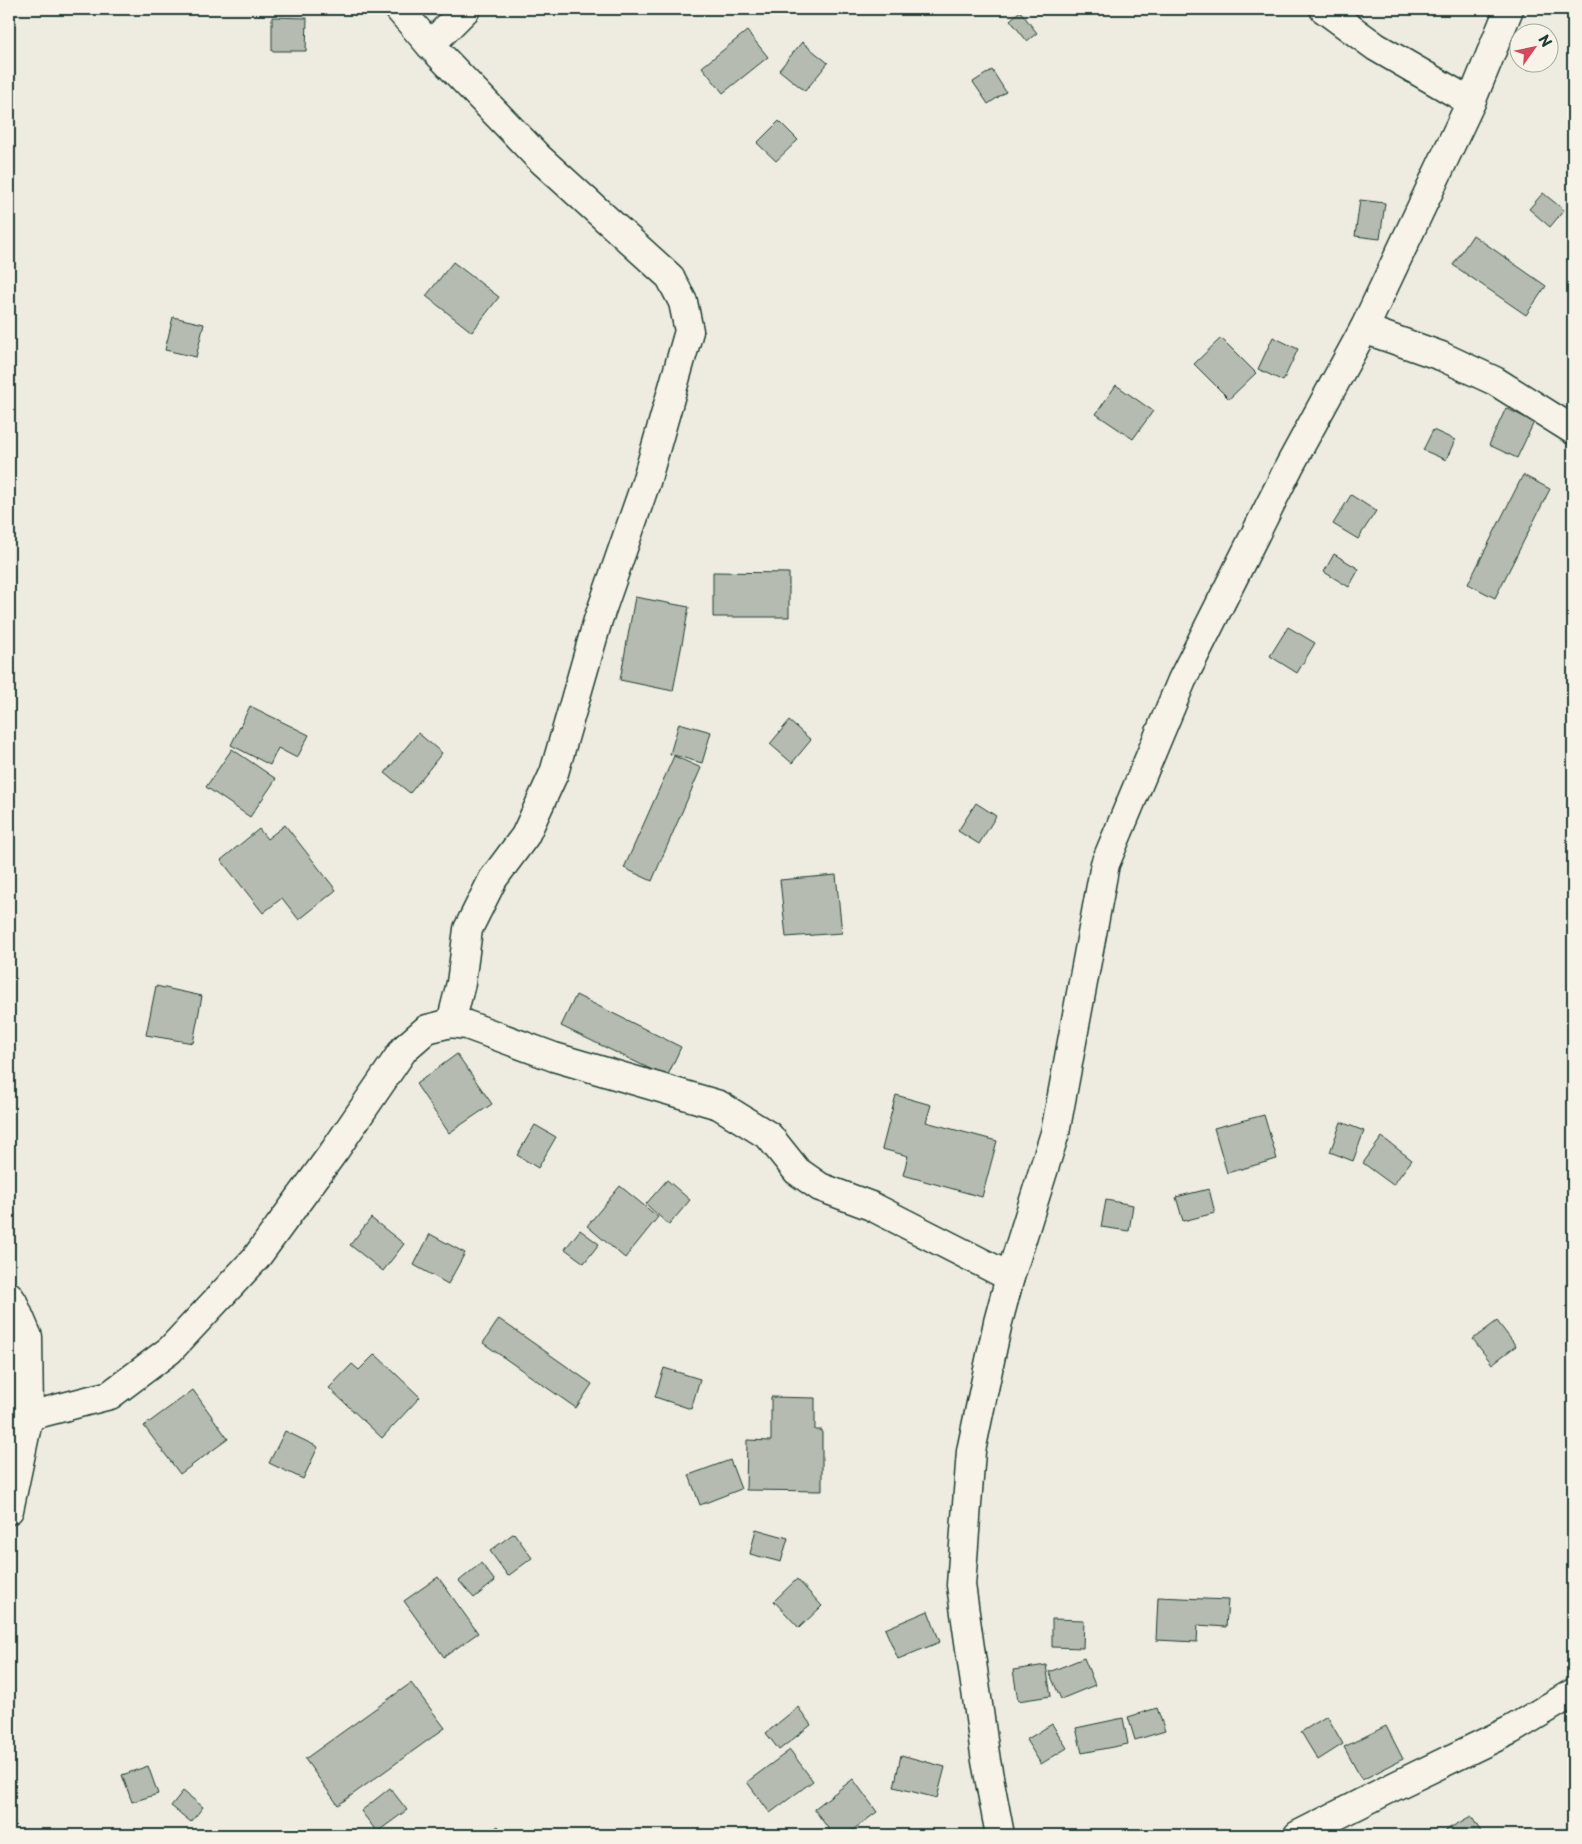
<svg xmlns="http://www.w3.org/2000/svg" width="1582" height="1844" viewBox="0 0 1582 1844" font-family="'Playpen Sans',sans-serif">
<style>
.building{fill:#b5bbb0;stroke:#1f3d34}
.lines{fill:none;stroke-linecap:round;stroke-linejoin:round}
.minor-casing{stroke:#1f3d34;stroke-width:31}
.minor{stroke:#f7f3e8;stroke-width:28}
</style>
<rect width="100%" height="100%" fill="#eeece1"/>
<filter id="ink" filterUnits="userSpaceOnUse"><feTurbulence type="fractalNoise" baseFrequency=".02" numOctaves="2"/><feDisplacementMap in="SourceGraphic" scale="10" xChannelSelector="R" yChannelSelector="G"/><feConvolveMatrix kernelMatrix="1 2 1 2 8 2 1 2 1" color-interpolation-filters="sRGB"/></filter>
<g filter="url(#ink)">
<!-- building -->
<g class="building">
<path d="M1020,11L1037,33L1027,41L1010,20Z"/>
<path d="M272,17L307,18L306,51H272Z"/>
<path d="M747,31L768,57L723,93L702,67Z"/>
<path d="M802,42L828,63L805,91L779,70Z"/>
<path d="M992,70L1006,92L988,104L973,82Z"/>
<path d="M779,121L798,140L776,161L757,143Z"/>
<path d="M1543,193L1564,210L1550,227L1529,209Z"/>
<path d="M1360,200L1385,203L1380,239L1355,236Z"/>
<path d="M1473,235L1546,286L1526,315L1453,265Z"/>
<path d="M453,262L499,297L472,332L426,296Z"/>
<path d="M173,317L204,324L196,357L165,350Z"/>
<path d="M1273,337L1298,349L1283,381L1258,369Z"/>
<path d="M1221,338L1256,373L1229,399L1194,364Z"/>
<path d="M1116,385L1153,411L1133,439L1096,414Z"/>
<path d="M1506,408L1534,422L1517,458L1489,445Z"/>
<path d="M1433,430L1455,440L1446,460L1423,450Z"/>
<path d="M1523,475L1550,489L1495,598L1468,584Z"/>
<path d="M1351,495L1376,511L1358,539L1333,524Z"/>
<path d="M1334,554L1359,569L1349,587L1324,572Z"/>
<path d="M713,572L789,573V617H713Z"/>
<path d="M635,597L689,607L673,691L620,680Z"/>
<path d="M1288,627L1315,643L1297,673L1270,656Z"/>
<path d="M250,706L309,735L297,758L278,748L270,765L231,745Z"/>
<path d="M789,721L811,740L792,763L770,744Z"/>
<path d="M679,723L711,732L702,763L670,754Z"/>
<path d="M418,733L442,753L410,793L385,773Z"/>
<path d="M232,749L276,779L250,817L206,787Z"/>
<path d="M674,756L701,768L652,881L624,868Z"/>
<path d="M976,803L996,816L979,844L958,831Z"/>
<path d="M285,825L336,890L299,920L282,898L263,913L221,860L259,829L267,839Z"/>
<path d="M836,875L842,933L786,937L780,880Z"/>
<path d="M156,986L202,996L193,1043L146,1035Z"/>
<path d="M576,995L681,1047L667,1077L561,1026Z"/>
<path d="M457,1054L492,1104L449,1133L416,1084Z"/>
<path d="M896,1095L931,1105L926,1122L997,1141L982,1197L903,1175L908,1156L882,1149Z"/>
<path d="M1264,1115L1277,1159L1227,1173L1214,1128Z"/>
<path d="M1341,1122L1364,1131L1353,1161L1330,1152Z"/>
<path d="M535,1125L556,1137L538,1168L517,1155Z"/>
<path d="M1382,1137L1412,1160L1393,1185L1363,1163Z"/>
<path d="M667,1180L690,1200L669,1225L646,1204Z"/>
<path d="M620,1186L658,1217L625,1258L587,1226Z"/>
<path d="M1209,1189L1215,1213L1183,1221L1176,1197Z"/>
<path d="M1106,1200L1133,1205L1129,1231L1101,1227Z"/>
<path d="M371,1218L404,1244L383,1271L350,1245Z"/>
<path d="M580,1230L599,1244L584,1263L565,1249Z"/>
<path d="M430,1234L465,1253L448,1284L414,1265Z"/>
<path d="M499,1319L592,1384L576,1408L483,1343Z"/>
<path d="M1497,1321L1516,1346L1492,1364L1473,1339Z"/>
<path d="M375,1354L420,1397L382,1438L329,1388L352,1364L359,1370Z"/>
<path d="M664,1368L700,1379L691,1409L655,1397Z"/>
<path d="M193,1390L228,1439L180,1474L144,1426Z"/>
<path d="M771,1397L815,1398V1430H822V1491L746,1490L747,1440L771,1441Z"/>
<path d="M285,1431L318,1447L303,1479L269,1463Z"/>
<path d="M730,1460L741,1489L700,1505L689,1475Z"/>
<path d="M756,1529L788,1538L781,1562L750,1554Z"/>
<path d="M514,1533L532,1558L508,1576L490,1551Z"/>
<path d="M481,1563L495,1581L474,1598L459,1581Z"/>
<path d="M438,1577L478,1633L444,1657L404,1601Z"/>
<path d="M797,1579L822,1606L799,1628L774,1601Z"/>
<path d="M1158,1597L1228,1600L1226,1627L1198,1625L1197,1642L1156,1640Z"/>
<path d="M928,1611L940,1642L898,1659L885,1629Z"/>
<path d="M1052,1619L1084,1620L1083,1648L1052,1647Z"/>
<path d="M1084,1658L1095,1685L1061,1699L1049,1672Z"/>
<path d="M1046,1665L1051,1696L1018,1701L1013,1670Z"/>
<path d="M411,1683L445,1728L338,1805L305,1759Z"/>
<path d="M798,1707L811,1725L779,1750L766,1733Z"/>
<path d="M1157,1708L1165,1731L1135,1740L1128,1717Z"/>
<path d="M1327,1716L1343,1744L1318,1760L1301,1732Z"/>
<path d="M1123,1718L1128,1744L1082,1753L1076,1728Z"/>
<path d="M1052,1724L1067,1748L1041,1764L1026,1740Z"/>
<path d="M1386,1726L1403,1759L1362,1780L1344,1747Z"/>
<path d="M790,1750L813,1781L770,1813L747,1782Z"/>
<path d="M901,1755L945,1767L937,1798L894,1787Z"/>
<path d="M148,1766L158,1794L132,1802L122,1775Z"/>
<path d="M853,1779L877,1812L846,1835H833L814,1809Z"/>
<path d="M390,1788L407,1810L377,1832L361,1811Z"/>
<path d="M183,1791L203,1807L191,1822L171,1806Z"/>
<path d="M1471,1816L1483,1835H1449L1446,1830Z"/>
<path d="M498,1826L505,1835H485Z"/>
<path d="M800,1832L824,1834V1835H800Z"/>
</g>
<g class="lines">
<defs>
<g id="minor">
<path d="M399,9L430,45L538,157L670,277L683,302L689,331L646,482L598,620L554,773L525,836L493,879L468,929L461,983L451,1023"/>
<path d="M1324,9L1376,47L1471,102"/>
<path d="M430,45L466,9"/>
<path d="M1364,329L1441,356L1495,381L1573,430"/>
<path d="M9,1296L13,1302L28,1337L29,1416L9,1510"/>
<path d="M29,1416L110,1395L170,1350L256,1258L335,1150L404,1049L427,1029L451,1023L467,1025L554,1057L719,1105L769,1136L797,1171L820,1187L871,1206L1010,1277"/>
<path d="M1000,1835L986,1761L961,1585L971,1451L998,1322L1010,1277L1055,1133L1105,864L1182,680L1290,465L1364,329L1471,102L1509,9"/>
<path d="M1298,1835L1397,1785L1511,1730L1573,1693"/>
</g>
</defs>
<!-- minor casing -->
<use href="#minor" class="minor-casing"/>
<!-- minor -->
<use href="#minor" class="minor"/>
</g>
</g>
<!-- margin -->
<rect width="1582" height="1844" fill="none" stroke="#f7f3e8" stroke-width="30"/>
<rect x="15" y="15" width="1552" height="1814" fill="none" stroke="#1f3d34" stroke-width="2" filter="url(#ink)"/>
<!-- north arrow -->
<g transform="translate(1534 48) rotate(57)"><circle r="24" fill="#f7f3e8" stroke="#a1aaa0"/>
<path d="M0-4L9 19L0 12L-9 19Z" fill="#d1495b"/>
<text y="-8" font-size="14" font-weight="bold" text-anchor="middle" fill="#1f3d34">N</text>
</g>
</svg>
